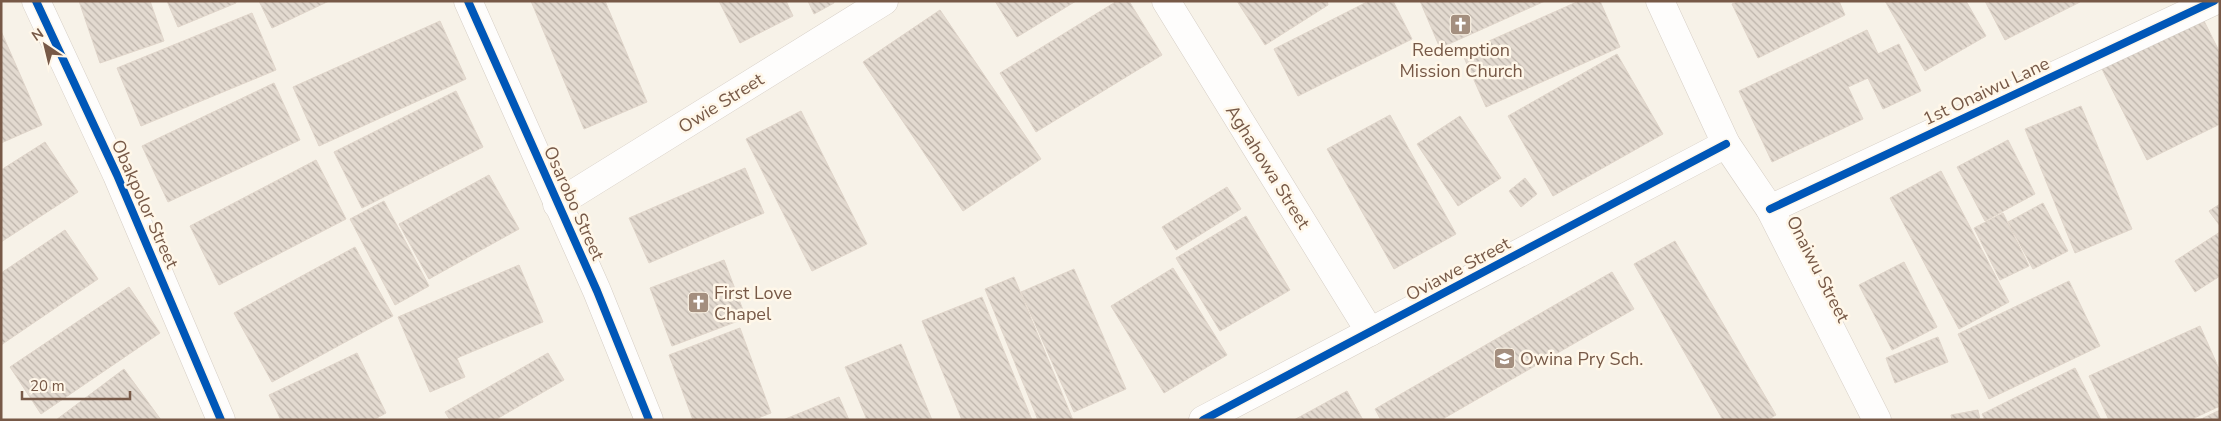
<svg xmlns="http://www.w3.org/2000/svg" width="2221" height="421" viewBox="0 0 2221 421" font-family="'Nunito Sans',sans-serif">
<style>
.building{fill:url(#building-back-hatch);stroke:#e0d5ca}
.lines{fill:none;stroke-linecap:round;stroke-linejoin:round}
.minor-casing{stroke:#d6cec5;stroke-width:29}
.minor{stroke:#fefdfc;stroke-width:28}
.cycleway-casing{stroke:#fff7e9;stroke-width:11}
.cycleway{stroke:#0057b8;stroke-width:8}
.labels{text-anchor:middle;stroke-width:5;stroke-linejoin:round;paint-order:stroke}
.poi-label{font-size:18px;fill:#775947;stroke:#fff7e9;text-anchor:start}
.street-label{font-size:18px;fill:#775947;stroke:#fff7e9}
</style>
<defs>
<pattern id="building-back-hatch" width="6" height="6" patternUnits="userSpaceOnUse" patternTransform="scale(1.25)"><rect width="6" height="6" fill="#e3dad0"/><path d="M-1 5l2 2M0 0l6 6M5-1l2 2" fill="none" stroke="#bdb4ab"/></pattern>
</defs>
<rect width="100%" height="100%" fill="#f7f2e8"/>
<!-- building -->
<g class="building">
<path d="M79,1H150L164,41L100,63Z"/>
<path d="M167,1H236V3L178,27Z"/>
<path d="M259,1H329L272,28Z"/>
<path d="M531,1H605L647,102L584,129Z"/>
<path d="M719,1H786L793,16L740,43Z"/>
<path d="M808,1H834V3L814,14Z"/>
<path d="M995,1H1076L1017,37Z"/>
<path d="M1117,1H1129L1162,55L1036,132L1000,73Z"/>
<path d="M1237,1H1327L1328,5L1265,45Z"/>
<path d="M1369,1H1393L1412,39L1298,96L1274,49Z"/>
<path d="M1420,1H1545L1440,48Z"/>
<path d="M1579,1H1600L1620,47L1486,107L1462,53Z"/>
<path d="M1739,1H1839L1845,15L1758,58L1732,4Z"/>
<path d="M1885,1H1966L1986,36L1925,71Z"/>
<path d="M1985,1H2079L2080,2L2005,40Z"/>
<path d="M940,10L1041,159L963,211L863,62Z"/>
<path d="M252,13L276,70L141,126L117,68Z"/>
<path d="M2202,17L2220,53V124L2147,160L2101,67Z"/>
<path d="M440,21L466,79L319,146L293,87Z"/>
<path d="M1867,30L1878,54L1899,44L1921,91L1883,109L1868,78L1848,87L1863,119L1772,162L1739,91Z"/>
<path d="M1,31L42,125L1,143Z"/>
<path d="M1617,54L1663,134L1553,196L1508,116Z"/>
<path d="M274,83L300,140L168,202L142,146Z"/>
<path d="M456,91L483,147L362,208L334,152Z"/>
<path d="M2081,106L2132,229L2075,253L2025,129Z"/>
<path d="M801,111L867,244L812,271L746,139Z"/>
<path d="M1390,115L1456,234L1394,269L1327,149Z"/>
<path d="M1460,116L1501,178L1458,206L1417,144Z"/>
<path d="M2008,140L2035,194L1985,221L1957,167Z"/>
<path d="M45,142L78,192L1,242V170Z"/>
<path d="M316,160L346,219L219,285L190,226Z"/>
<path d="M745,168L764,213L649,263L629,218Z"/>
<path d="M1941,171L2009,302L1959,329L1890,198Z"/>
<path d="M489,175L519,229L429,279L399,224Z"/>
<path d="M1525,178L1537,194L1521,207L1509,191Z"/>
<path d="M1227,187L1241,209L1176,250L1162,227Z"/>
<path d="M384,201L429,286L395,305L350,219Z"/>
<path d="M2043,203L2068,251L2033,269L2008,222Z"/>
<path d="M2220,204V226L2209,211Z"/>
<path d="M2003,213L2029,266L2000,280L1974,228Z"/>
<path d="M1246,216L1290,290L1220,331L1176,258Z"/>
<path d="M65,230L98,279L1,345V273Z"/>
<path d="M2220,232V276L2195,292L2175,261Z"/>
<path d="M1675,241L1776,415L1767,420H1723L1634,264Z"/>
<path d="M355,247L393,316L272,382L234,313Z"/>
<path d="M724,260L746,318L672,346L650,288Z"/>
<path d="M1904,262L1937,327L1892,350L1859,285Z"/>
<path d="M519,265L543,322L457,358L465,377L430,392L398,317Z"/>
<path d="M1173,268L1227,355L1164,393L1111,306Z"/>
<path d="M1074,269L1126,389L1074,412L1021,292Z"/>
<path d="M1612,272L1634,309L1441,420H1381L1375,409Z"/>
<path d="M1014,277L1073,420H1038L985,289Z"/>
<path d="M2069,281L2100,346L1989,399L1958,334Z"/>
<path d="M129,287L160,333L41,414L10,367Z"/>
<path d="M982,297L1032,420H962L922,321Z"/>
<path d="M2200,326L2220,371V406L2190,420H2109L2089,376Z"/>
<path d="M740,328L771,413L753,420H693L669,355Z"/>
<path d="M1938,337L1948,362L1895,383L1886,358Z"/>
<path d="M901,344L932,420H867L845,367Z"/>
<path d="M357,353L386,413L373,420H281L269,395Z"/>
<path d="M548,353L564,380L495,420H450L445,412Z"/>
<path d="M2075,368L2101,420H1985L1982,414Z"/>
<path d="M124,369L161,420H56Z"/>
<path d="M1347,391L1363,420H1294Z"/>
<path d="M839,397L849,420H783Z"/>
<path d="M1978,410L1980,420H1952L1951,415Z"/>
<path d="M2220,410V420H2199Z"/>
</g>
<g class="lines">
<defs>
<g id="minor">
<path d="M36,1L117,175L221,420"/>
<path d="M468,1L597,291L649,420"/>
<path d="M1166,1L1370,332"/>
<path d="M1660,1L1726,144L1770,209L1877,420"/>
<path d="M557,204L884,1"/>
<path d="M1770,209L2214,1"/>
<path d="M1203,420L1726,144"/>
</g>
</defs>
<!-- minor casing -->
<use href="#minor" class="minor-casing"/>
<!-- minor -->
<use href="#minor" class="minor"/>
<defs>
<g id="cycleway">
<path d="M36,1L117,175L221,420"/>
<path d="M468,1L597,291L649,420"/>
<path d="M1770,209L2214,1"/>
<path d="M1203,420L1726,144"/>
</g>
</defs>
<!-- cycleway casing -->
<use href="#cycleway" class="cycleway-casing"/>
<!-- cycleway -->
<use href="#cycleway" class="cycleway"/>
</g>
<!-- icons -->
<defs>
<symbol id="church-square" viewBox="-11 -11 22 22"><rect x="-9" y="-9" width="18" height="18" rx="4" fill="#a48f7f" stroke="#fff7e9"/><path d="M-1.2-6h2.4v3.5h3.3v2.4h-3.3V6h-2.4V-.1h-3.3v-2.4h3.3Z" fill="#fff"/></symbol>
<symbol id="school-square" viewBox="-11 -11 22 22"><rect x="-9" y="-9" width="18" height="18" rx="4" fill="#a48f7f" stroke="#fff7e9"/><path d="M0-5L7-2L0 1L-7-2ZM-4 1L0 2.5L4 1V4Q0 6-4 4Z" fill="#fff"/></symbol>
</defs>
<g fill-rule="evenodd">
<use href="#church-square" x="1448" y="12" width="25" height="25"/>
<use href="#church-square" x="686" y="290" width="25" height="25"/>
<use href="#school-square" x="1492" y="346" width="25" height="25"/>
</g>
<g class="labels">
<!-- poi labels -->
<g class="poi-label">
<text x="1461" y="56" text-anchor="middle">Redemption<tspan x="1461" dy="21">Mission Church</tspan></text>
<text x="714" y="299">First Love<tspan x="714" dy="21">Chapel</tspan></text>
<text x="1520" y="365">Owina Pry Sch.</text>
</g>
<!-- street labels -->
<g class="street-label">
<text transform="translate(1986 91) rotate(-25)" y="6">1st Onaiwu Lane</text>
<text transform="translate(721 103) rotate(-32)" y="6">Owie Street</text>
<text transform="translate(1268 167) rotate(58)" y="6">Aghahowa Street</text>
<text transform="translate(574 203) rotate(66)" y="6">Osarobo Street</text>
<text transform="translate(145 204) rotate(66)" y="6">Obakpolor Street</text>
<text transform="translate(1458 269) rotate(-28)" y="6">Oviawe Street</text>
<text transform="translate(1818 269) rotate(63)" y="6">Onaiwu Street</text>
</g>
</g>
<!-- border -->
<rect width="2221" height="421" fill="none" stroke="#775947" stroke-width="5"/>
<!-- north arrow -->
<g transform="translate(45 45) rotate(325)" stroke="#fff7e9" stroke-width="4" paint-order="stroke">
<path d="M0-4L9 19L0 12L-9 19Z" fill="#775947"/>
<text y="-8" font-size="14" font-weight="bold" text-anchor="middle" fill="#775947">N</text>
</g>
<!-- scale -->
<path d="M22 391v8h108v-8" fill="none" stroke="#775947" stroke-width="2.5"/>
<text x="30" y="391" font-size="15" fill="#775947" stroke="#fff7e9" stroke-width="4" paint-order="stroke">20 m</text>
</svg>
